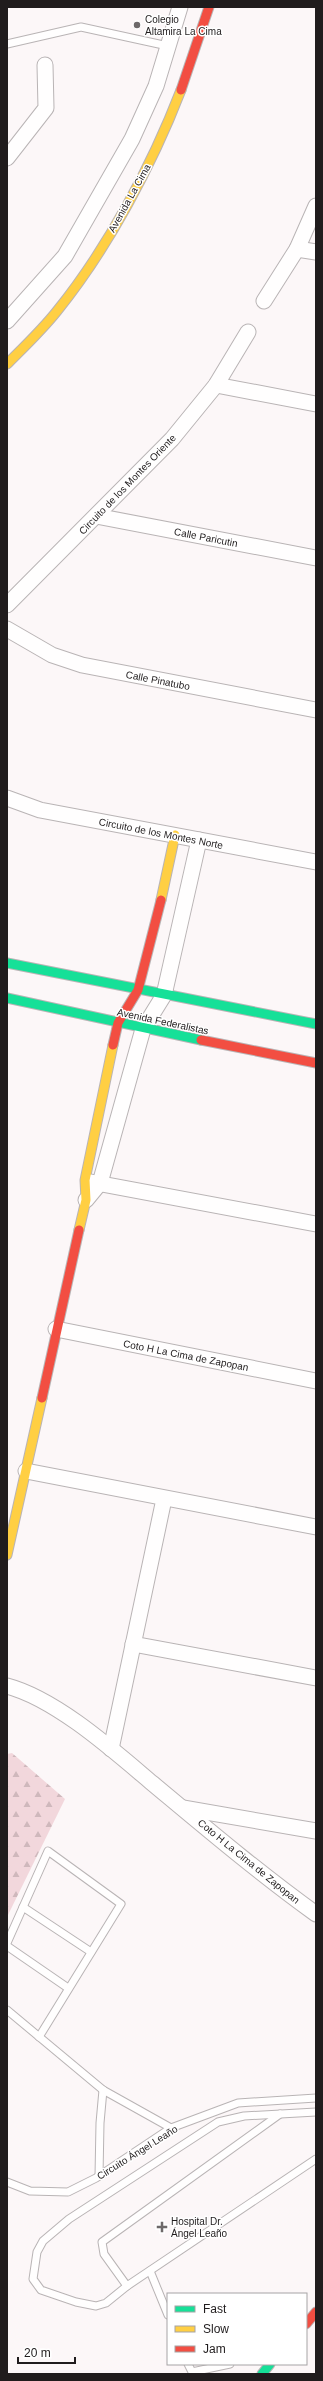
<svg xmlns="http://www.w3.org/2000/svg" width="323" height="2381" viewBox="0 0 323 2381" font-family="Helvetica,sans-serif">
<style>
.forest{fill:url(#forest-firs)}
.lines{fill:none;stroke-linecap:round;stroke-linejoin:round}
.lane-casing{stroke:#b9b4b5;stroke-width:9}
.street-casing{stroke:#b9b4b5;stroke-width:17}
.fast-casing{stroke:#b9b4b5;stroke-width:11}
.slow-casing{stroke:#b9b4b5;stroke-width:11}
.jam-casing{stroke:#b9b4b5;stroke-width:11}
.lane{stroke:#fffefe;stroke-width:7}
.street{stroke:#fffefe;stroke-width:15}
.fast{stroke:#16e098;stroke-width:9}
.slow{stroke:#ffcf43;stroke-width:9}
.jam{stroke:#f24e42;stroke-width:9}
.poi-dot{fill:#6d696a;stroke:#fff;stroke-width:1.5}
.labels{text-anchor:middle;stroke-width:3;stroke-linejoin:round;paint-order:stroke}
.poi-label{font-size:10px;fill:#201c1d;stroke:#fff;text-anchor:start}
.street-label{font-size:10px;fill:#201c1d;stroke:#fff}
</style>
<defs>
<pattern id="forest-firs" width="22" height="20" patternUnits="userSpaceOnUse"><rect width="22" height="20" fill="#f2d7dc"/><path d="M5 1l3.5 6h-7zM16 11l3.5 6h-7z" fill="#cfb8bc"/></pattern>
</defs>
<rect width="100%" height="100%" fill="#fcf7f8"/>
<!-- forest -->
<path class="forest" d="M12,1753L65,1799L7,1917V1754Z"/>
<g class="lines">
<defs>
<g id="lane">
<path d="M7,44L81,27L168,46"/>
<path d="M23,1907L91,1952"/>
<path d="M7,1943L48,1851L121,1904L39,2037"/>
<path d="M7,1946L68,1988"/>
<path d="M7,2010L103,2090L171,2128"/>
<path d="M280,2114L102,2242L104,2254L127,2286L316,2159"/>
<path d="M99,2176L100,2123L103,2090"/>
<path d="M7,2182L30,2191L68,2192L96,2178L171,2128L238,2103L316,2098"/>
<path d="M150,2271L168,2315"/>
<path d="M127,2286L106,2303L96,2306L76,2302L41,2290L33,2279L37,2252L43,2241L69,2219L218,2122L244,2116L316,2112"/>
<path d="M188,2364L192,2372L230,2364"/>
</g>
<g id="street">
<path d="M7,158L46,108L45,65"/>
<path d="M297,249L316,252"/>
<path d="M264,301L297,249L316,206"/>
<path d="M7,321L65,256L132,139L156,86L180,7"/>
<path d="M216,385L316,404"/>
<path d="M96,516L316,558"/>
<path d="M7,605L172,439L216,385L248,332"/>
<path d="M7,629L52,655L82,665L316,710"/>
<path d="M7,798L40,810L316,862"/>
<path d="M91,1182L316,1224"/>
<path d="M86,1200L100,1183L143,1029L164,995L199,840"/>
<path d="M56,1329L316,1381"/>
<path d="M26,1471L316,1527"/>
<path d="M133,1644L316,1678"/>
<path d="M7,1686C56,1699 113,1750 152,1783C206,1828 259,1873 316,1914"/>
<path d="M111,1749L164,1499"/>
<path d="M183,1808L316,1831"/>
</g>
<g id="fast">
<path d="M7,963L316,1024"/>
<path d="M7,998L201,1040"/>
<path d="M262,2374L270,2364"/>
</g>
<g id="slow">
<path d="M7,364C24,347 42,330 57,311C108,248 152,165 181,90"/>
<path d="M161,900L175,835"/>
<path d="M79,1230L86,1200L85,1180L113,1045"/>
<path d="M7,1555L42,1398"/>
</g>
<g id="jam">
<path d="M181,90L209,7"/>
<path d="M201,1040L316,1063"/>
<path d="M113,1045L118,1023L138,990L161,900"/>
<path d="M42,1398L79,1230"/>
<path d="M306,2324L316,2312"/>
</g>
</defs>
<!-- lane casing -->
<use href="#lane" class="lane-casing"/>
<!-- street casing -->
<use href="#street" class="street-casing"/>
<!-- fast casing -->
<use href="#fast" class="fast-casing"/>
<!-- slow casing -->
<use href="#slow" class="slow-casing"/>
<!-- jam casing -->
<use href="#jam" class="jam-casing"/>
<!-- lane -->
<use href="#lane" class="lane"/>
<!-- street -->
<use href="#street" class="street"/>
<!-- fast -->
<use href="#fast" class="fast"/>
<!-- slow -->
<use href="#slow" class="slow"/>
<!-- jam -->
<use href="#jam" class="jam"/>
</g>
<!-- markers -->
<g class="poi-dot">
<circle cx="137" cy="25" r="4"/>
<path d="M160 2221h4v4h4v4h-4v4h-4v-4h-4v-4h4z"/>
</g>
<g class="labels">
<!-- poi labels -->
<g class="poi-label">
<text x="145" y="23">Colegio<tspan x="145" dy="12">Altamira La Cima</tspan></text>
<text x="171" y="2225">Hospital Dr.<tspan x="171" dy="12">Ángel Leaño</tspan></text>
</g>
<!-- street labels -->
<g class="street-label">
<text transform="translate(129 198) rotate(-61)" y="4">Avenida La Cima</text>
<text transform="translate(127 484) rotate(-46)" y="4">Circuito de los Montes Oriente</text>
<text transform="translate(206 537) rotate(11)" y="4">Calle Paricutin</text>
<text transform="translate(158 680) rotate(11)" y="4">Calle Pinatubo</text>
<text transform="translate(161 833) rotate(11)" y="4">Circuito de los Montes Norte</text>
<text transform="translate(163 1021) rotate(12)" y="4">Avenida Federalistas</text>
<text transform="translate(186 1355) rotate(11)" y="4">Coto H La Cima de Zapopan</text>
<text transform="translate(249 1861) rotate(39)" y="4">Coto H La Cima de Zapopan</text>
<text transform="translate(137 2152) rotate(-32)" y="4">Circuito Ángel Leaño</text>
</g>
</g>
<!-- border -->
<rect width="323" height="2381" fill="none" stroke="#201c1d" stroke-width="16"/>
<!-- legend -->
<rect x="167" y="2293" width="140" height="72" fill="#ffffff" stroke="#a6a4a5"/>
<rect x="175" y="2306" width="20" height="6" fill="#16e098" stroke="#a6a4a5"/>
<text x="203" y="2313" font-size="12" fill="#201c1d">Fast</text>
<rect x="175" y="2326" width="20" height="6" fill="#ffcf43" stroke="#a6a4a5"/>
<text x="203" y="2333" font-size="12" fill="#201c1d">Slow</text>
<rect x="175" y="2346" width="20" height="6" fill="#f24e42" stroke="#a6a4a5"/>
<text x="203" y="2353" font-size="12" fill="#201c1d">Jam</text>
<!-- scale -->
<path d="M18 2357v6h57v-6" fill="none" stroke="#201c1d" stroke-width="2"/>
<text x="24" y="2357" font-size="12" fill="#201c1d" stroke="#ffffff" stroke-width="3" paint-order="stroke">20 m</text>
</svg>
